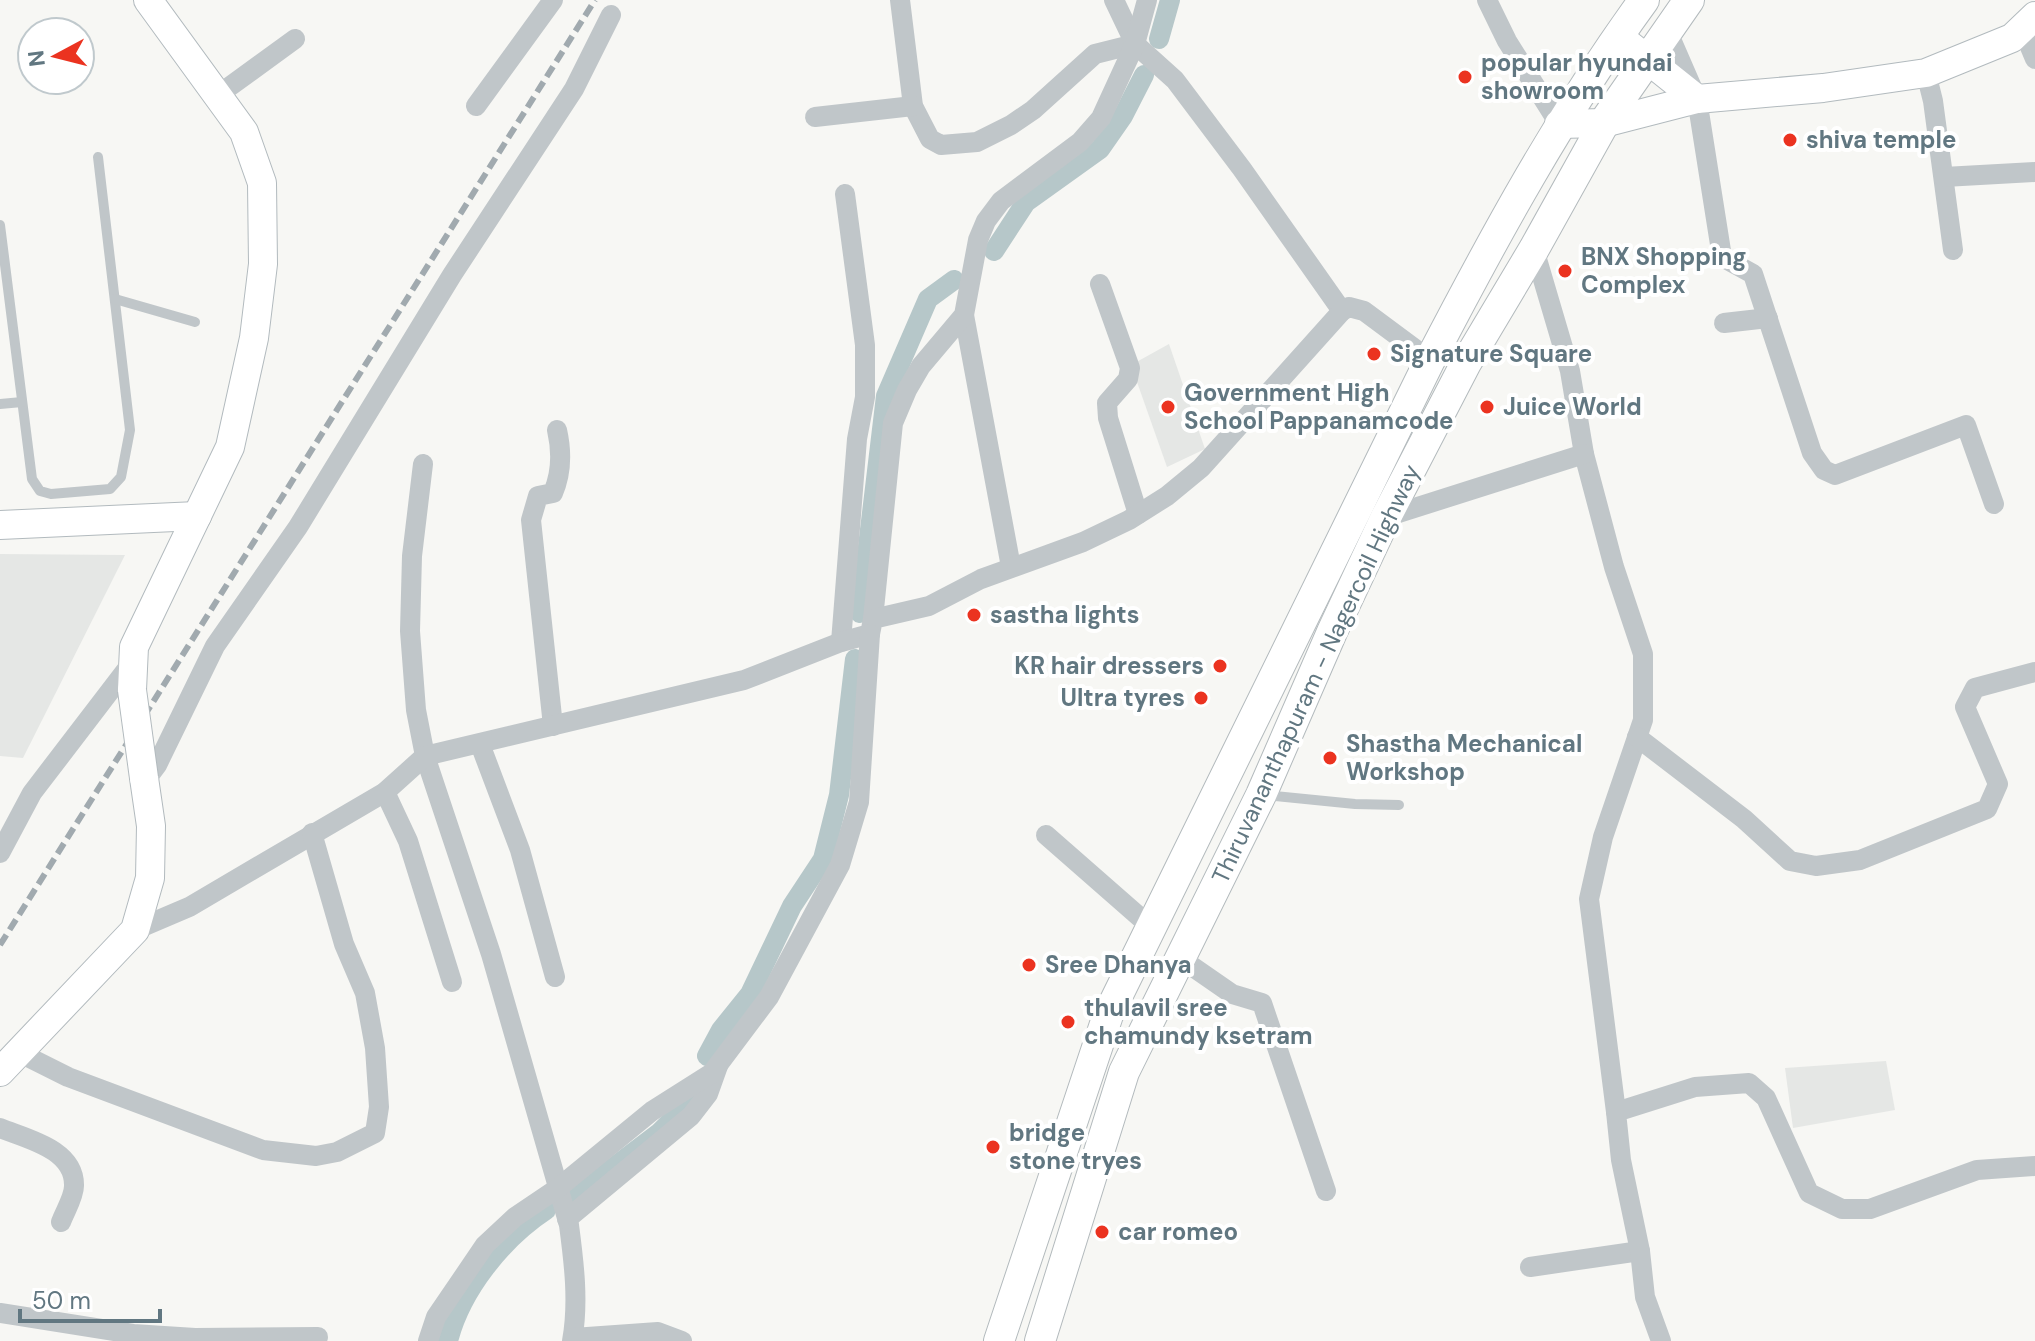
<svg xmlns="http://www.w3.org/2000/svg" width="2035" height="1341" viewBox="0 0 2035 1341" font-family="'DM Sans',sans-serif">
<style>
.built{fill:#e5e7e5}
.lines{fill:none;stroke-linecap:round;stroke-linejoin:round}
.canal{stroke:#b6c7c9;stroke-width:20}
.secondary-casing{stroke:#b2babe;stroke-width:30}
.primary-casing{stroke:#b3babd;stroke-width:32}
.lane{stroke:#c0c6c9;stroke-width:10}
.street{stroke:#c0c6c9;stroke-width:20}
.secondary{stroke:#fff;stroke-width:28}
.primary{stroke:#fff;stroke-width:30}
.rail{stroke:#a1aaaf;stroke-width:6;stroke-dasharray:12 6;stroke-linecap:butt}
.secondary-bridge-casing{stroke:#b2babe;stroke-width:30;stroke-linecap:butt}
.secondary-bridge{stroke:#fff;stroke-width:28}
.poi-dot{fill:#eb3320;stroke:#fff;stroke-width:3}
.labels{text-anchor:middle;stroke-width:8;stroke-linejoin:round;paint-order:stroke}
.poi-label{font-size:24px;font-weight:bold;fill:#617781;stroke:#fff;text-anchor:start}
.street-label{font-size:24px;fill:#617781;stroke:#fff}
</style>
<rect width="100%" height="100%" fill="#f7f7f4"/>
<!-- built -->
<g class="built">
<path d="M1169,344L1205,449L1167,467L1131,365Z"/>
<path d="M0,554L125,555L23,758L0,756Z"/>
<path d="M1886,1061L1895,1110L1793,1128L1785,1068Z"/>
</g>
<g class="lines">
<!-- canal -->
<g class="canal">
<path d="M1159,39L1170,0"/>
<path d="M994,251L1026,202L1100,149L1123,116L1144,75"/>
<path d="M860,613L886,396L928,299L954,280"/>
<path d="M707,1056L721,1030L750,994L792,906L823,859L839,795L855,659"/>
<path d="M576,1196L659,1133L698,1094"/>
<path d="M448,1341C461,1290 502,1239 546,1210"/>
</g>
<defs>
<g id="secondary">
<path d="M1618,36L1697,99L1823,88L1926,73L2012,38L2035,16"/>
<path d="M1559,124L1604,123L1697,99"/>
<path d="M0,525L197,516"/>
<path d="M132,690L134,647L230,447L254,338L263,264L262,183L244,132L148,0"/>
<path d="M0,1072L135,930L150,878L151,826L144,778"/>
</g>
<g id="primary">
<path d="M999,1341L1108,1015L1430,360C1495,235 1561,114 1644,0"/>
<path d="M1040,1341L1124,1072L1261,795L1332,632L1386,517L1466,363L1534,249L1607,118L1689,0"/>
</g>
</defs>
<!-- secondary casing -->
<use href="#secondary" class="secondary-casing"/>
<!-- primary casing -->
<use href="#primary" class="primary-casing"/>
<!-- lane -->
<g class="lane">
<path d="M0,225L32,479L40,491L51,494L110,489L121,477L130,430L98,157"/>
<path d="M115,299L195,322"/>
<path d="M0,404L22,402"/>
<path d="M1265,795L1355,804L1399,805"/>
</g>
<!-- street -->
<g class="street">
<path d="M900,0L913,106L930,139L941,145L977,142L1011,125L1033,110L1095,54L1135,44"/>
<path d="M1114,0L1135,44L1175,80L1242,169L1342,311"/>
<path d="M1487,0L1507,41L1559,124"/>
<path d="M2022,28L2035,59"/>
<path d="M1667,30L1697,99L1722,257L1753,274L1812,453L1824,470L1835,475L1966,425L1994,504"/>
<path d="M1926,73L1933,101L1953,250"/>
<path d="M218,95L295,39"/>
<path d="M476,106L553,0"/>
<path d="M815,117L913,106"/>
<path d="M1944,177L2035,172"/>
<path d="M1534,249L1570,371L1584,454L1614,567L1643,654V720L1603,837L1589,899L1616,1112"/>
<path d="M1100,284L1130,368L1128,379L1107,403L1108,418L1138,514"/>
<path d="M964,315L1011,567"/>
<path d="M1724,323L1768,318"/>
<path d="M423,464L412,556L410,631L416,710L425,756L491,954L569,1225C574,1263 579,1303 572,1341"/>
<path d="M1386,517L1584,454"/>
<path d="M873,619L893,423L907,390L921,366L964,315L978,240L986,221L1001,201L1080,142L1101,118L1135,44L1147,0"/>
<path d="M841,642L857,439L865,397V345L845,194"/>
<path d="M553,726L531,520L538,496L553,493C562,472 562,452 557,430"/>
<path d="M1637,737L1744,819L1790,861L1816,866L1860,860L1987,809L1998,784L1965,707L1975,688L2035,672"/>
<path d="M480,744L520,850L555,977"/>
<path d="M145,781L157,765L215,646L298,527L452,275L574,89L611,15"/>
<path d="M385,792L408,841L452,982"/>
<path d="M1046,835L1151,927"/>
<path d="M0,853L32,793L133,661"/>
<path d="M135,930L189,907L385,792L425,756L744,680L841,642L870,634L873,619L929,606L981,579L1083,542L1129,520L1167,496L1201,468L1342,311L1349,307L1364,311L1430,360"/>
<path d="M1180,958L1232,994L1262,1003L1326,1191"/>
<path d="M18,1052L68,1077L263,1150L316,1156L337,1152L375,1133L379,1107L375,1048L365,993L344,944L312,833"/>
<path d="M0,1128C27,1139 75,1149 74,1186C74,1197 65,1211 61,1222"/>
<path d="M567,1219L691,1116L708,1094L718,1066"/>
<path d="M1530,1267L1640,1251"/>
<path d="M0,1313L133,1334L195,1338L318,1337"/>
<path d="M573,1338L658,1332L682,1341"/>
<path d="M428,1341L436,1317L485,1245L515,1217L558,1188L652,1111L712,1073L769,997L840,865L859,802L870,634"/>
<path d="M1661,1341L1645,1297L1640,1251L1621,1160L1616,1112L1695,1087L1749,1083L1766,1098L1809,1193L1842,1209H1870L1977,1170L2035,1166"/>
</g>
<!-- secondary -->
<use href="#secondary" class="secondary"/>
<!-- primary -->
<use href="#primary" class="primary"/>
<!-- rail -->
<path class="rail" d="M0,945L595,0"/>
<defs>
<path id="secondary-bridge" d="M132,690L144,778"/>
</defs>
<!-- secondary-bridge casing -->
<use href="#secondary-bridge" class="secondary-bridge-casing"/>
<!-- secondary-bridge -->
<use href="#secondary-bridge" class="secondary-bridge"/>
</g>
<!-- markers -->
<g class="poi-dot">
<circle cx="1465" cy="77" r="8"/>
<circle cx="1790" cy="140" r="8"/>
<circle cx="1565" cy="271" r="8"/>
<circle cx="1374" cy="354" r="8"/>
<circle cx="1168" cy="407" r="8"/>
<circle cx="1487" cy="407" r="8"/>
<circle cx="974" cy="615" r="8"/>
<circle cx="1220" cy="666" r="8"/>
<circle cx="1201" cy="698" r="8"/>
<circle cx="1330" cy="758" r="8"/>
<circle cx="1029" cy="965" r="8"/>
<circle cx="1068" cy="1022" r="8"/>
<circle cx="993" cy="1147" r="8"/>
<circle cx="1102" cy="1232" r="8"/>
</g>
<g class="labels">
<!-- poi labels -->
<g class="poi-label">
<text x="1481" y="71">popular hyundai<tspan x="1481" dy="28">showroom</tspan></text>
<text x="1806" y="148">shiva temple</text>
<text x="1581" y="265">BNX Shopping<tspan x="1581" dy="28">Complex</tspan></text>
<text x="1390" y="362">Signature Square</text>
<text x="1184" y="401">Government High<tspan x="1184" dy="28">School Pappanamcode</tspan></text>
<text x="1503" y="415">Juice World</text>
<text x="990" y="623">sastha lights</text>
<text x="1204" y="674" text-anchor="end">KR hair dressers</text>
<text x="1185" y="706" text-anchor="end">Ultra tyres</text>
<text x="1346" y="752">Shastha Mechanical<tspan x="1346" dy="28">Workshop</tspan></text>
<text x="1045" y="973">Sree Dhanya</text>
<text x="1084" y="1016">thulavil sree<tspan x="1084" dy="28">chamundy ksetram</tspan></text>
<text x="1009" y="1141">bridge<tspan x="1009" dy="28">stone tryes</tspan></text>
<text x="1118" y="1240">car romeo</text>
</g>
<!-- street labels -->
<g class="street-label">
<text transform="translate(1316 674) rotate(-65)" y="8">Thiruvananthapuram - Nagercoil Highway</text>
</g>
</g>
<!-- north arrow -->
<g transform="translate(56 56) rotate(263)"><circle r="38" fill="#ffffff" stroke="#c0c9cd" stroke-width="2"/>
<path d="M0-6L14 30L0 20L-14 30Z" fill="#eb3320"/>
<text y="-12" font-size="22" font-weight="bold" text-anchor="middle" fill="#617781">N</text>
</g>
<!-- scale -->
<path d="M20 1309v12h140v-12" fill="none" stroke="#617781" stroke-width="4"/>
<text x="32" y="1309" font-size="24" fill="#617781" stroke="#ffffff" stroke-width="6" paint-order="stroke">50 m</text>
</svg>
